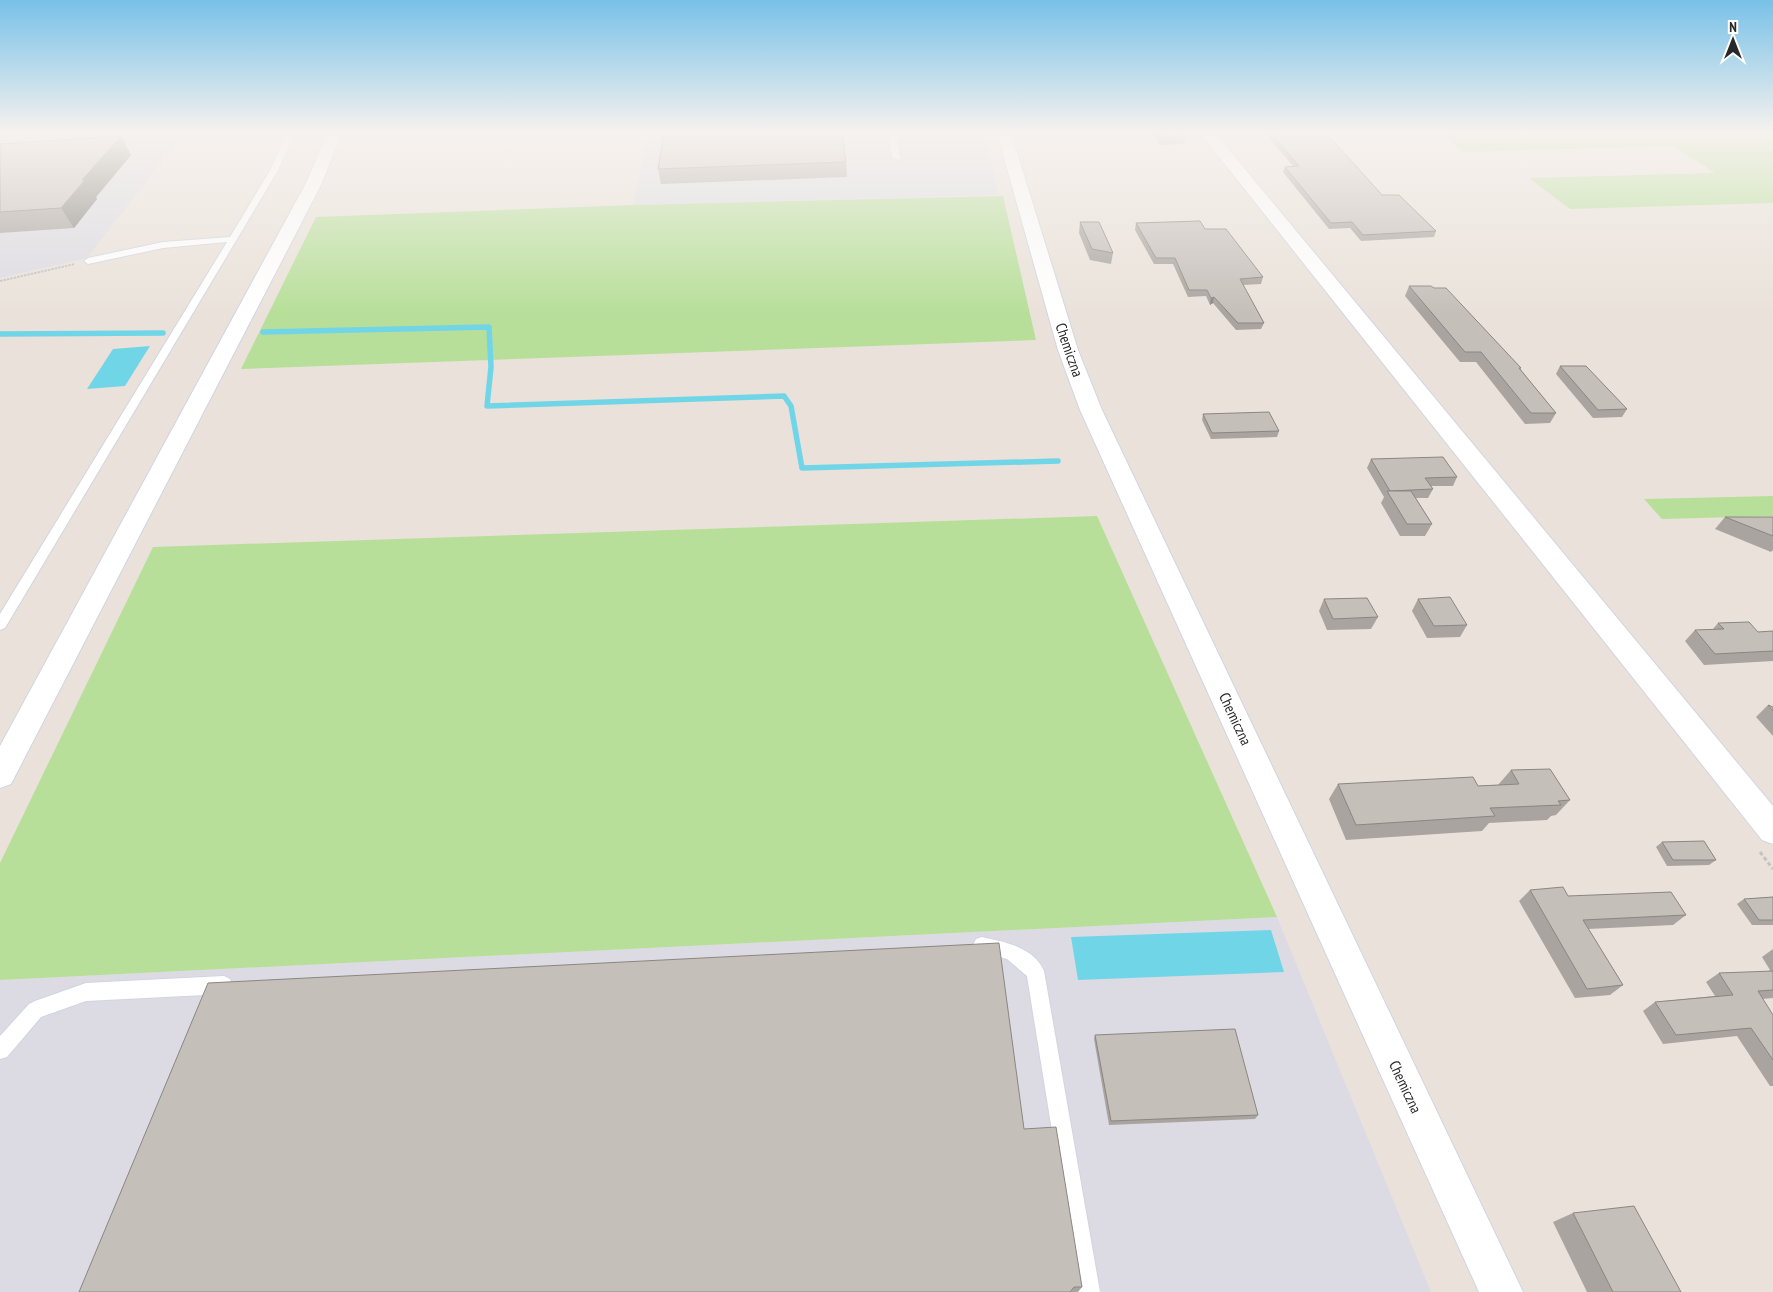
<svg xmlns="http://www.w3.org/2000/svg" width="1773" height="1292" viewBox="0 0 1773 1292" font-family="'PT Sans Narrow',sans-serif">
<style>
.industrial{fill:#dcdbe3}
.green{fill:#b7df99}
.water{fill:#71d5e8}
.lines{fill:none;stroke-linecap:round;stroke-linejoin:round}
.stream{stroke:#71d5e8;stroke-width:5.5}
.lane-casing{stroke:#d0d5e1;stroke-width:2}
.street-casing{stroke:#d0d5e1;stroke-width:2}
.secondary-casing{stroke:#d0d5e1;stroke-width:2}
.path-far1{stroke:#c3c3c3;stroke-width:2;stroke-dasharray:2.5 1;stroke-linecap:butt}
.path{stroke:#c3c3c3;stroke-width:3;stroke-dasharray:4 2.5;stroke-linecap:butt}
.lane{fill:#fff;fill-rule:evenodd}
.street{fill:#fff;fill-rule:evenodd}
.secondary{fill:#fff;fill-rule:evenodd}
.wall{fill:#a9a4a0}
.shaded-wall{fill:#8a8682}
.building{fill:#c5bfba;stroke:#8a8682}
.labels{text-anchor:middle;stroke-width:4.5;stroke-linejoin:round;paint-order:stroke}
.street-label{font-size:15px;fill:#282828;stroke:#fff}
</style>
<rect width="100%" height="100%" fill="#eae2da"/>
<!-- industrial -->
<g class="industrial">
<path d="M0,133H184L87,258L0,278Z"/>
<path d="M648,133H983L999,195L633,205Z"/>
<path d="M1277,917L1431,1292H0V980Z"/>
</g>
<!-- green -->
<g class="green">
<path d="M1439,133H1773V203L1570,209L1529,178L1715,173L1673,146L1464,152Z"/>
<path d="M1003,196L1036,340L241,369L316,217L633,205Z"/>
<path d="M1773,496V516L1662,519L1644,499Z"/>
<path d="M1097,516L1277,917L0,980V863L153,547Z"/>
</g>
<!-- water -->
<g class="water">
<path d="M150,346L125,386L87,389L113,349Z"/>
<path d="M1271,930L1284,972L1078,980L1071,937Z"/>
</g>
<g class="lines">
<!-- stream -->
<g class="stream">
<path d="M263,332L489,327L491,367L487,406L784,396L791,406L802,468L1058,461"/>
<path d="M0,334L163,333"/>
</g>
<defs>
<g id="lane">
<path d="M287,133H295L277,172L5,628L0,630V614L227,242L163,248L88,264L84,261L88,258L163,242L230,237L269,172Z"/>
<path d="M888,133H896L900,160L893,158Z"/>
<path d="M982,937C1004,942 1034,947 1044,971L1100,1292H1078L1027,976L1007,959L976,951L973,945L976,939Z"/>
<path d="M224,976L230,979L233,985L230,991L224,994L86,1001L41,1017L7,1057L0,1059V1036L29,1004L35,1001L86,983Z"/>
</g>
<path id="street" d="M997,133H1011L1078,350L1102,410L1523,1292H1479L1080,410L1058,350Z"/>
<g id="secondary">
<path d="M328,133H342L321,185L11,784L0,788V746L305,185Z"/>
<path d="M1200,133H1215L1773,806V844L1762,840Z"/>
</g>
</defs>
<!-- lane casing -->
<use href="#lane" class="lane-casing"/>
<!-- street casing -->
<use href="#street" class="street-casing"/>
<!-- secondary casing -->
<use href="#secondary" class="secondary-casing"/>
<!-- path-far1 -->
<path class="path-far1" d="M0,281L75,264"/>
<!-- path -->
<path class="path" d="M1760,852L1773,869"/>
<!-- lane -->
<use href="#lane" class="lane"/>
<!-- street -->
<use href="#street" class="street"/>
<!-- secondary -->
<use href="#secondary" class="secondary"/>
</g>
<!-- wall -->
<g class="wall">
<path d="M1152,133H1183L1186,136L1184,144L1160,145Z"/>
<path d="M1265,133H1309L1382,195L1436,231L1434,237L1361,241L1350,228L1329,229L1283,172L1285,167L1293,166Z"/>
<path d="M121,136L131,155L96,197L97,199L74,228L0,233V144Z"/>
<path d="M846,162L847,177L661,184L658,169Z"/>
<path d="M1080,222L1113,253L1111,264L1090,260L1079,233Z"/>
<path d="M1136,223L1205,229L1263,277L1261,284L1243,285L1264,323L1261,329L1236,330L1213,303L1210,305L1206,296L1188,297L1173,264H1154L1135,230Z"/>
<path d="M1409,286L1434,288L1521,368L1520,369L1556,413L1550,423L1525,424L1476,362H1460L1405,296Z"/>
<path d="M1560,366L1627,409L1622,417L1593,418L1556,374Z"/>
<path d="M1203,414L1279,431L1277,437L1211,439L1202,420Z"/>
<path d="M1371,459L1457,477L1453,486H1431L1433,489L1428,498H1416L1432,524L1425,536H1400L1381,503L1384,497L1367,468Z"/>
<path d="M1725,517H1773V550L1771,552L1715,529Z"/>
<path d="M1324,599L1378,617L1371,629L1327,630L1319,611Z"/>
<path d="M1418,599L1467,625L1460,637L1427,638L1412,611Z"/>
<path d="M1718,623L1758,632L1773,631V661L1704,665L1685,641L1695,630L1713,629Z"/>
<path d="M1768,705L1773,707V736L1756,717Z"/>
<path d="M1511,770L1570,800L1556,815L1551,816L1547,820L1489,823L1482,831L1346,840L1329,799L1338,784L1478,786L1498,785Z"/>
<path d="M1662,842L1716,860L1709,865L1667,866L1656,847Z"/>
<path d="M1530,890L1568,896L1686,915L1673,925L1588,929L1623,985L1610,995L1575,998L1519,901Z"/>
<path d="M1773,897V925H1752L1737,904L1744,899Z"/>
<path d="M1773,949V998L1762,999L1773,1015V1086H1770L1737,1036L1663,1044L1643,1011L1655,1002L1715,996L1706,982L1719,973L1768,972L1770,970L1762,957Z"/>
<path d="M1095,1035L1258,1115L1255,1119L1109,1125L1094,1039Z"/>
<path d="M1024,1129L1082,1287L1078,1292H79Z"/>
<path d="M1573,1213L1681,1292H1587L1553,1222Z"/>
</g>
<!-- shaded-wall -->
<g class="shaded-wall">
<path d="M121,136L131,155L96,197L97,199L74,228L61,208L82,180Z"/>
<path d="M1214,297L1213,303L1210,305L1211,298Z"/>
</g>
<!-- building -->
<g class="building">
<path d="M664,133H842L846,162L658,169Z"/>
<path d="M1159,133H1183L1186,136L1161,137Z"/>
<path d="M1271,133H1326L1382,195H1399L1436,231L1363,235L1352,222L1331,223L1285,167L1299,166Z"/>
<path d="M121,136L82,180H85L61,208L0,212V144Z"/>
<path d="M1200,221L1205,229H1226L1263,277L1240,279L1264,323H1238L1214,297L1211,298L1207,290H1189L1175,258H1156L1136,223Z"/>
<path d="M1080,222H1099L1113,253L1092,249Z"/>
<path d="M1409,286H1431L1434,288H1446L1521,368H1519L1556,413H1531L1481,352H1465Z"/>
<path d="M1560,366H1586L1627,409L1598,410Z"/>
<path d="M1269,412L1279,431L1212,433L1203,414Z"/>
<path d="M1443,457L1457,477L1425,478L1433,489L1390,491L1371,459Z"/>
<path d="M1387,491H1411L1432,524H1407Z"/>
<path d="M1725,517H1773V536Z"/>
<path d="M1450,597L1467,625L1434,626L1418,599Z"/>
<path d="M1367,598L1378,617L1333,619L1324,599Z"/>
<path d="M1749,622L1758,632L1773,631V651L1715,654L1695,630L1724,629L1718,623Z"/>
<path d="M1768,705L1773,707V711Z"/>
<path d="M1550,769L1570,800L1558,801L1561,805L1490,808L1495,816L1356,825L1338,784L1473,777L1478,786L1519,784L1511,770Z"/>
<path d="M1704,841L1716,860H1673L1662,842Z"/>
<path d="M1563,887L1568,896L1671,892L1686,915L1583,920L1623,985L1587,989L1530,890Z"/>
<path d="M1773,897V920H1759L1744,899Z"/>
<path d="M999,943L1024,1129L1056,1127L1082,1287H1074L1070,1292H79L208,983Z"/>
<path d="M1773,971V990L1758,991L1773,1015V1060L1751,1028L1676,1035L1655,1002L1733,995L1719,973Z"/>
<path d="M1235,1029L1258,1115L1111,1121L1095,1035Z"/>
<path d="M1634,1206L1681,1292H1613L1573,1213Z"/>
</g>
<!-- sky -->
<linearGradient id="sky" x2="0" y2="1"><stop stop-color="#78c1e8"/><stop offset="0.42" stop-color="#f6f2ee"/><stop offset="1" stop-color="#f6f2ee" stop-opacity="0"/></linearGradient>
<rect width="1773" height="314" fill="url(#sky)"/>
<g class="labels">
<!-- street labels -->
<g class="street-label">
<text transform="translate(1069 350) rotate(71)" y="5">Chemiczna</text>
<text transform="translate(1235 719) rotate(65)" y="5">Chemiczna</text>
<text transform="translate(1405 1087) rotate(65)" y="5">Chemiczna</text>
</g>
</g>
<!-- north arrow -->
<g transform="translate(1733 40)" stroke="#ffffff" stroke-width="4" paint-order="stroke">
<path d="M0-4L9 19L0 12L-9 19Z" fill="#282828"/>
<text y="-8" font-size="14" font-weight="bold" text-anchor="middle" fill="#282828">N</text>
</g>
</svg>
